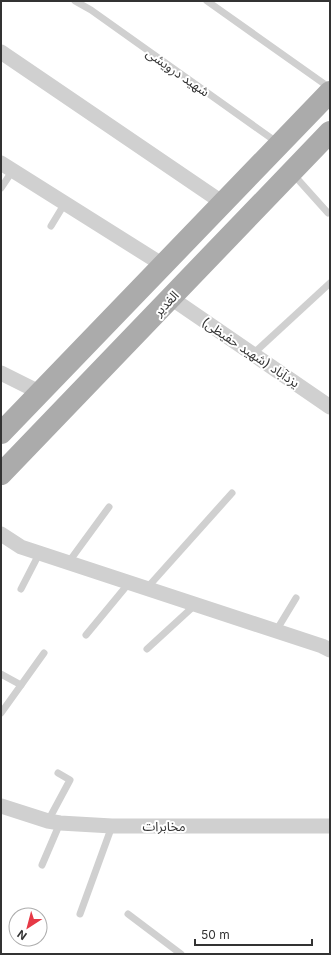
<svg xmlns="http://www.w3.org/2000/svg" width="331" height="955" viewBox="0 0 331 955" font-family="Inter,'Noto Sans Arabic',sans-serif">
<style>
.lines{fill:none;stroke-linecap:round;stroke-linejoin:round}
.lane{stroke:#d0d0d0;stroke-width:7}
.street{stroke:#d0d0d0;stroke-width:15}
.primary{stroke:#ababab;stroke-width:22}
.labels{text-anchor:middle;stroke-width:4;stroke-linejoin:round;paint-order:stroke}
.street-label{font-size:13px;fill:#333;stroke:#fff}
</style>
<rect width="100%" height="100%" fill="#fff"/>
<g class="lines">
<!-- lane -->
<g class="lane">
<path d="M75,1L91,10L278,143"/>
<path d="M207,1L330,88"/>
<path d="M293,174L328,213"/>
<path d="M1,188L13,170"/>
<path d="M51,226L65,203"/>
<path d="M253,354L330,283"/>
<path d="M68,563L109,507"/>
<path d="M147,588L232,493"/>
<path d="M21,589L39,554"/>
<path d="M276,631L296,598"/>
<path d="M86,635L129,583"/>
<path d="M147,649L195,605"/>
<path d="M1,674L21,685"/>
<path d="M1,713L44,653"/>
<path d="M48,821L70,780L58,773"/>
<path d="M42,865L60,823"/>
<path d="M80,914L112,826"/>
<path d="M128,914L181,954"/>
</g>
<!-- street -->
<g class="street">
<path d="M1,52L223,203"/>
<path d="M1,163L163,265"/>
<path d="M171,298L330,407"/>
<path d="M1,373L39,392"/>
<path d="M1,534L21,547L322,646L330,650"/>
<path d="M1,806L48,821L60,823L112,826H330"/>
</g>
<!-- primary -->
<g class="primary">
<path d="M1,433L330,92"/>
<path d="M1,474L330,132"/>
</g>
</g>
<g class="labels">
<!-- street labels -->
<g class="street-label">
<text transform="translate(178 72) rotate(35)" y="5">شهید درویشی</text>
<text transform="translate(166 303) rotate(-46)" y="5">الغدیر</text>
<text transform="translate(251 352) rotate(34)" y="5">یزدآباد (شهید حفیظی)</text>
<text x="164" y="831">مخابرات</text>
</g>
</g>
<!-- border -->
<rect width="331" height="955" fill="none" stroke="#333333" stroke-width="4"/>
<!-- north arrow -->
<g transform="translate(28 927) rotate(216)"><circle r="19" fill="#ffffff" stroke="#adadad"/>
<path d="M0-3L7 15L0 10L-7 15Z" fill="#e63946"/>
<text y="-6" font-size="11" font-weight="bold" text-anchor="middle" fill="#333333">N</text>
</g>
<!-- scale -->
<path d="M195 939v6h117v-6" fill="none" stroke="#333333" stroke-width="2"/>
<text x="201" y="939" font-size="12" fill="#333333" stroke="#ffffff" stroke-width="3" paint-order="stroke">50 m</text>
</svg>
